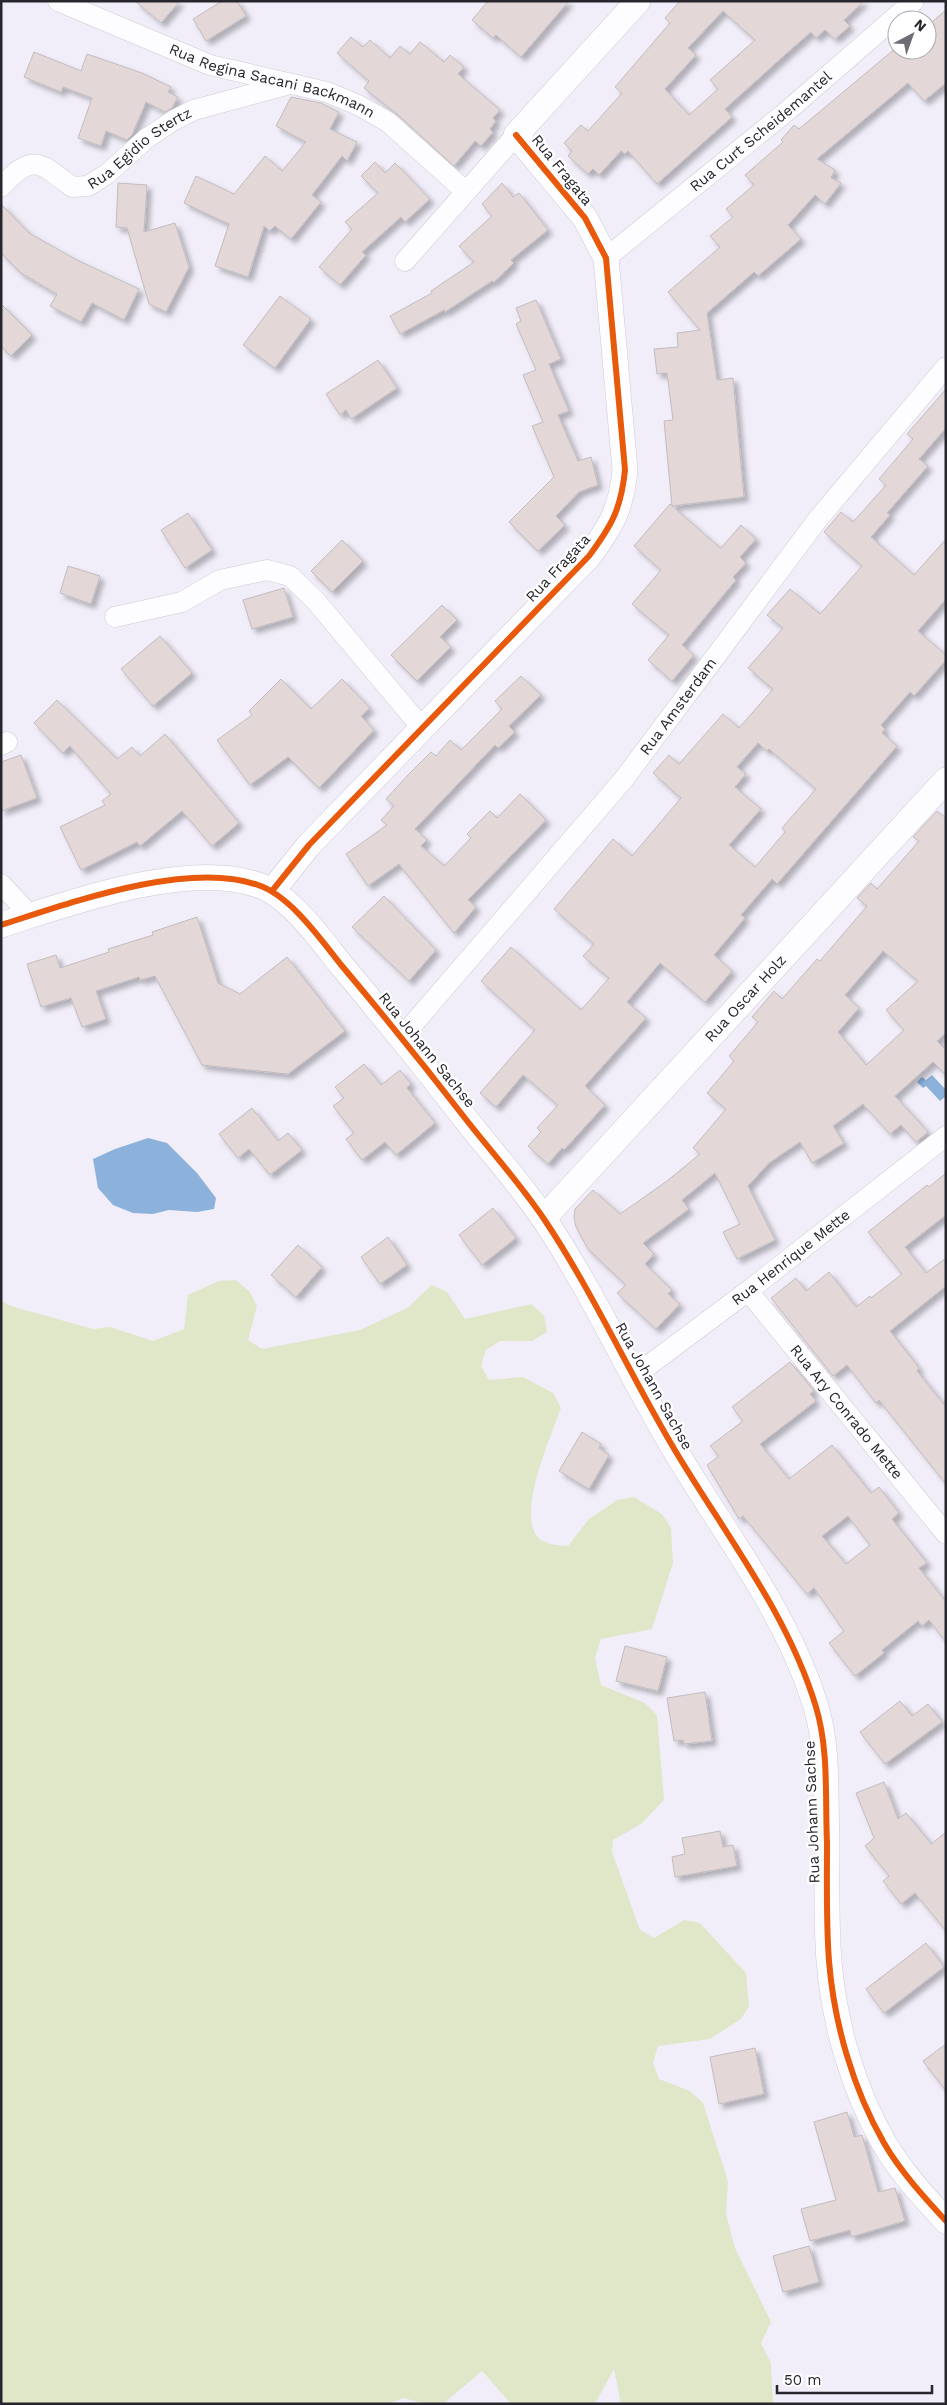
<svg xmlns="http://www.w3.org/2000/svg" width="947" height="2405" viewBox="0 0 947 2405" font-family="'Work Sans',sans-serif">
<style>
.green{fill:#e0e7c9}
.water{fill:#8cb2dc}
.building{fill:#e4d7d7;stroke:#c1bcbf;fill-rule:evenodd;filter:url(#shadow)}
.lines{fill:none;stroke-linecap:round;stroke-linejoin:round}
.minor-casing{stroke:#cecbd4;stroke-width:21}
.tertiary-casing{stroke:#cecbd4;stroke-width:26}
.minor{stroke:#fdfcfe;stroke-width:20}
.tertiary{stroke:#fdfcfe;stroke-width:25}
.cycleway-casing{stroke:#fff;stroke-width:9}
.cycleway{stroke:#e8590c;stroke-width:6}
.labels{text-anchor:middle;stroke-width:4.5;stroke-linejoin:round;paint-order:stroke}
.street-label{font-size:15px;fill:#28262d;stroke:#fff}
</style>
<defs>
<filter id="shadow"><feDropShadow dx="4.5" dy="4.5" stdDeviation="2.5" flood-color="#0004"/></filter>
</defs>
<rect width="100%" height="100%" fill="#f1eef9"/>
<!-- green -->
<path class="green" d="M236,1280L250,1292L257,1306L248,1340L262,1349L360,1330L407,1308L432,1285L447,1292L465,1319L531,1304L544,1315L547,1332L532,1341H500L486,1350L481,1366L489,1380L523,1377L553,1393L561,1408C551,1436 519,1508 536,1535C543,1545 558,1545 568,1546L589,1519L617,1500L634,1497L662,1514L671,1528L673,1563L652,1629L601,1639L595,1658L601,1685L645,1703L657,1715L664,1800L641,1824L613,1840L612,1852L640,1930L654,1938L684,1920L700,1923L746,1973L749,2006L741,2019L710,2039L658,2046L653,2063L659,2079L690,2091L703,2103L728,2181L726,2214L735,2248L771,2322L761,2343L771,2363L773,2404H621L614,2369L595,2404H511L482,2371L443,2404H427L403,2398L388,2404H1V1301L11,1306L93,1329L110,1327L153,1341L184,1329L188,1295L219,1281Z"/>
<!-- water -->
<g class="water">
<path d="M932,1075L946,1090V1096L940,1101L926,1086L923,1088L917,1082L922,1077L926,1080Z"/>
<path d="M148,1138L167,1143L197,1173L216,1198L214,1209L197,1212L169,1210L153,1214L133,1213L113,1205L98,1188L93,1159L115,1149Z"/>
</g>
<!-- building -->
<g class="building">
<path d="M135,1H180L161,23Z"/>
<path d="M222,1H237L246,16L206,41L193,19Z"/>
<path d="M488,1H569L521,57L496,35L493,38L472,20Z"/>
<path d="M680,1H864L844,20L850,26L835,39L825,30L816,38L811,32L787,53L725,109L732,117L657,184L628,151L625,154L621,151L599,175L593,169L588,174L568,156L572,151L564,143L581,125L588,131L622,93L615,87L670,23L665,18ZM723,11L755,40L710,80L718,89L689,115L665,89L696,55L688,48Z"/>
<path d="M946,10V83L924,101L908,83L817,159L835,170L831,178L841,183L825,204L815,195L788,225L801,239L758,276L754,272L707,313L717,380L733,378L744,497L672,506L664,421L673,420L667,373L657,374L654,349L678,347L677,333L700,330L668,292L720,247L710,236L733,217L726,209L754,185L745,175L783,142L781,140L794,125L799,129L897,47V50H927V26Z"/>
<path d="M351,37L363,47L370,40L390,58L400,46L410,54L420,42L444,62L450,55L464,67L458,74L500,110L493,118L496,121L490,129L493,132L481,146L475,141L454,166L396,113L364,88L369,81L337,53Z"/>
<path d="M34,52L81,71L87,54L142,73L171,87L168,92L178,97L172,108L165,112L146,102L132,135L127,140L106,131L101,146L78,138L92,98L63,87L61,92L24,77Z"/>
<path d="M291,97L321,103L339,112L330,129L357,142L347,161L342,156L312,195L321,202L291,239L275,226L270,231L264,226L248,277L215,266L229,224L184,203L196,176L234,194L265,156L282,171L306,142L276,126Z"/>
<path d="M375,162L385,173L395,163L430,199L405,222L401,217L362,252L366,255L340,285L319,267L352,229L345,222L378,193L361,176Z"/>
<path d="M118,183L147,185L144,232L175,223L189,267L166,312L149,304L127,228L116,227Z"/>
<path d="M502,183L513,197L519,193L548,230L511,260L514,263L494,282L492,281L445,312L444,310L400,334L390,316L432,293L431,291L474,262L459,246L492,216L482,204Z"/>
<path d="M1,204L29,233L75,259L139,289L124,320L92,303L81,322L50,306L57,294L21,273L1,253Z"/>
<path d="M280,296L311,319L275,368L243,345Z"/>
<path d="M536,300L561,359L549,364L569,411L558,415L578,461L591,457L598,485L579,492L556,516L565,525L538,551L509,522L554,477L532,426L543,422L523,375L536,370L516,324L521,321L516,308Z"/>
<path d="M1,304L32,335L11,356L1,346Z"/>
<path d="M378,360L397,388L351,419L346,410L340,415L326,394Z"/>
<path d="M946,389V428L919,459L928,466L887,513L890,515L871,537L914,575L946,539V599L918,631L946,655V660L914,696L910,692L881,725L885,729L882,733L897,746L777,884L772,879L741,915L745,918L714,955L732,971L705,1002L660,963L627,1002L646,1018L585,1086L605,1105L564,1150L562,1148L548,1164L528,1146L541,1132L537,1128L558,1105L523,1075L496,1107L480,1093L535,1030L481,981L511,947L581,1010L609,978L583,956L594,944L554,909L613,839L632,856L681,798L653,773L669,755L679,764L723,714L739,728L773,689L748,668L783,628L767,615L790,589L820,614L862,566L824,532L841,512L853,522L886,485L879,479L913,439L907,434ZM758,743L767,751L769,749L816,789L782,828L785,832L755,867L729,845L761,809L735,787L746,774L737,767Z"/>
<path d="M670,504L719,547L721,548L741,525L756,539L740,557L746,563L733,577L736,580L682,645L694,655L672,681L648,660L669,635L632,604L661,570L634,546Z"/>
<path d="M188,513L212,550L185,568L161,530Z"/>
<path d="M342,540L363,561L332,592L311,571Z"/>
<path d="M68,566L100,576L91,604L60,593Z"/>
<path d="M284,588L293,617L252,629L243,600Z"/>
<path d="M442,605L457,620L440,637L451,647L417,681L391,655Z"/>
<path d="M160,636L192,673L153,706L121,669Z"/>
<path d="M521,676L541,695L509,726L515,732L498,748L495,745L415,829L427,840L421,846L444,866L471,838L467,834L490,811L497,818L520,794L546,820L468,900L476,907L454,933L399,864L368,886L346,854L387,825L381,820L394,806L386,799L408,775L431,752L436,756L450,740L461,750L502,709L495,701Z"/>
<path d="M281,679L311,709L342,679L370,708L361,716L374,730L319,788L288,757L250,785L217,740L252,715L249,711Z"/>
<path d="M57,700L117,759L132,747L140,756L165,734L239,823L212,846L182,811L140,846L137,842L81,870L60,827L105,805L102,801L111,794L70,746L63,753L34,723Z"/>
<path d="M21,755L37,798L1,811V762Z"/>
<path d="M937,811L946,818V1033L937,1041L946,1050V1075L933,1062L895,1096L928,1132L916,1142L901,1125L890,1134L863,1104L833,1126L844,1143L812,1163L800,1142L769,1163L748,1186L775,1240L737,1259L723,1232L740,1224L715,1173L682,1200L689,1209L643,1243L654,1254L645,1264L672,1290L668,1294L680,1304L656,1329L617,1293L626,1285L588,1249L576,1227L574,1217L575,1209L593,1190L620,1214L667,1181L700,1154L693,1148L726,1109L707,1093L734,1061L729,1056L758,1022L752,1017L774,991L782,999L817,959L820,961L867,906L857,898L871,883L877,889L919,841L913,837ZM883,951L918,981L886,1010L904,1030L866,1065L838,1032L859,1008L845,995Z"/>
<path d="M384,896L436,950L409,981L352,927Z"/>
<path d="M197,917L218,983L240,994L287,957L345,1031L288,1074L202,1065L155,976L140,980L139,977L96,991L106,1019L82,1027L71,998L41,1007L27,964L56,955L60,968L109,952L108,949L153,935L152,932Z"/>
<path d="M364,1064L381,1085L400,1070L411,1084L407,1088L435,1123L396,1155L385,1142L362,1160L346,1139L354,1133L333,1106L344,1098L335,1087Z"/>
<path d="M252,1108L278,1141L288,1133L302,1150L270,1175L249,1149L238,1158L219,1134Z"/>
<path d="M946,1173V1215L905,1247L926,1273L946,1258V1286L890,1331L919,1368L917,1371L946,1407V1484L879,1400L876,1403L847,1365L833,1376L771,1298L796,1278L806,1291L829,1272L856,1307L870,1296L871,1298L902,1274L868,1232L927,1185L929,1187Z"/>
<path d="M493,1208L516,1238L482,1265L459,1235Z"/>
<path d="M388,1237L407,1265L380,1284L361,1257Z"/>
<path d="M298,1245L322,1267L296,1297L271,1275Z"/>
<path d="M790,1362L814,1391L810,1394L816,1401L760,1444L789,1479L832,1445L871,1493L879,1487L899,1513L892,1519L927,1563L919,1568L946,1602V1642L929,1620L922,1626L918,1621L882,1650L884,1653L855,1676L829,1643L844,1631L814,1588L807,1594L743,1516L739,1519L707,1465L719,1456L710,1446L743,1421L732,1407ZM848,1516L870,1545L846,1564L822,1536Z"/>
<path d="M582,1432L601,1444L599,1448L609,1455L589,1489L559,1471Z"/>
<path d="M625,1646L667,1657L658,1691L616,1681Z"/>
<path d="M705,1692L712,1741L684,1744L683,1740L674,1741L667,1698Z"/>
<path d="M900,1701L912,1716L928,1704L942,1722L885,1764L860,1732Z"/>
<path d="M884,1782L898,1819L906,1813L931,1844L946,1832V1931L915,1893L901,1904L883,1881L889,1876L865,1846L874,1838L856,1793Z"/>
<path d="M720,1831L723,1847L733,1845L737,1866L675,1877L672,1857L685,1854L682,1838Z"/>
<path d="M926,1943L944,1967L884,2013L866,1989Z"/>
<path d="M946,2044V2091L923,2061Z"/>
<path d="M755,2048L764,2094L719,2104L710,2057Z"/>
<path d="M847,2112L854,2137L862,2135L878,2192L895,2188L905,2221L851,2237L850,2230L810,2241L801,2209L836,2200L814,2122Z"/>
<path d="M809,2246L819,2282L783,2292L773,2256Z"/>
</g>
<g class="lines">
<defs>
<g id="minor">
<path id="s1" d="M58,1L210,65L327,92L358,105L388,122L465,191"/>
<path id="s2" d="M1,187C32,153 39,161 72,187L88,186L107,174L147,138L174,120L194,110L286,85"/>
<path id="s3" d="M606,258L786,112L914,1"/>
<path d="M405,261L516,135"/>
<path d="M115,617L182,602L220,580L267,570L290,576L315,600L422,728"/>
<path d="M1,745L7,742"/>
<path d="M1,884L31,916"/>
<path id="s4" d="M402,1037L624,779L818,519L946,367"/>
<path id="s5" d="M748,1291L946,1534"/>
<path id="s6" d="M633,1377L748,1291L946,1136"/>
</g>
<g id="tertiary">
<path d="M272,891L309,845L589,556C612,525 621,509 625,470L606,258L585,218L516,135L638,1"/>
<path d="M1,925C70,903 188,860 258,885C291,896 321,940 342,966C385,1017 427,1069 468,1122C494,1155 523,1187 546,1222C595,1296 631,1377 676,1452C725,1534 788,1614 816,1707C829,1750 825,1798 827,1843C827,1882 826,1922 829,1961C834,2023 853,2089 884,2143C900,2171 924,2197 946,2221"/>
<path id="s7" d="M544,1218L946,780"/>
</g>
</defs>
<!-- minor casing -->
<use href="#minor" class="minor-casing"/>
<!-- tertiary casing -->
<use href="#tertiary" class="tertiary-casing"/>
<!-- minor -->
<use href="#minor" class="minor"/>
<!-- tertiary -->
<use href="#tertiary" class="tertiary"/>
<defs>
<g id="cycleway">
<path d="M272,891L309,845L589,556C612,525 621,509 625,470L606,258L585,218L516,135"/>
<path d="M1,925C70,903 188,860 258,885C291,896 321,940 342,966C385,1017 427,1069 468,1122C494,1155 523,1187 546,1222C595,1296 631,1377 676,1452C725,1534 788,1614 816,1707C829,1750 825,1798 827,1843C827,1882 826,1922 829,1961C834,2023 853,2089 884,2143C900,2171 924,2197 946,2221"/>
</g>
</defs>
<!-- cycleway casing -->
<use href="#cycleway" class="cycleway-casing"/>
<!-- cycleway -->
<use href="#cycleway" class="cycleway"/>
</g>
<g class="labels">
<!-- street labels -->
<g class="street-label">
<text dy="5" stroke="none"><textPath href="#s1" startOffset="229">Rua Regina Sacani Backmann</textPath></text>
<text dy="5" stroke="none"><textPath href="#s3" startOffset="200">Rua Curt Scheidemantel</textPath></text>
<text dy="5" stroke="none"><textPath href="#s2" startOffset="166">Rua Egidio Stertz</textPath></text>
<text transform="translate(562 170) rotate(51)" y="5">Rua Fragata</text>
<text transform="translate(558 568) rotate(-47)" y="5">Rua Fragata</text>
<text dy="5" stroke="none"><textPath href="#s4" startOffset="431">Rua Amsterdam</textPath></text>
<text dy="5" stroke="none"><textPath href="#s7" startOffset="298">Rua Oscar Holz</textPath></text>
<text transform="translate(427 1050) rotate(51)" y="5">Rua Johann Sachse</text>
<text dy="5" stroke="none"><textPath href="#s6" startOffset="198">Rua Henrique Mette</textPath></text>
<text transform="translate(654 1386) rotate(61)" y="5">Rua Johann Sachse</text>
<text dy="5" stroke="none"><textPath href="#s5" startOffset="156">Rua Ary Conrado Mette</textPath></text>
<text transform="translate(812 1812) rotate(-92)" y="5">Rua Johann Sachse</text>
</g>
</g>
<!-- border -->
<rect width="947" height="2405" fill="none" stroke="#28262d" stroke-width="5"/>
<!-- north arrow -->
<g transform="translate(912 35) rotate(41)"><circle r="24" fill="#ffffff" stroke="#a9a8ab"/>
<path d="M0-4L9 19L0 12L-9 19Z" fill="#6e6c74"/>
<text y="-8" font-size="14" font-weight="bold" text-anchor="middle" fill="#28262d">N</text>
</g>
<!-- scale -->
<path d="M777 2385v8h155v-8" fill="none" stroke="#28262d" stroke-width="2.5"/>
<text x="784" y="2385" font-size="15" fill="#28262d" stroke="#ffffff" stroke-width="4" paint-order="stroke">50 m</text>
</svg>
